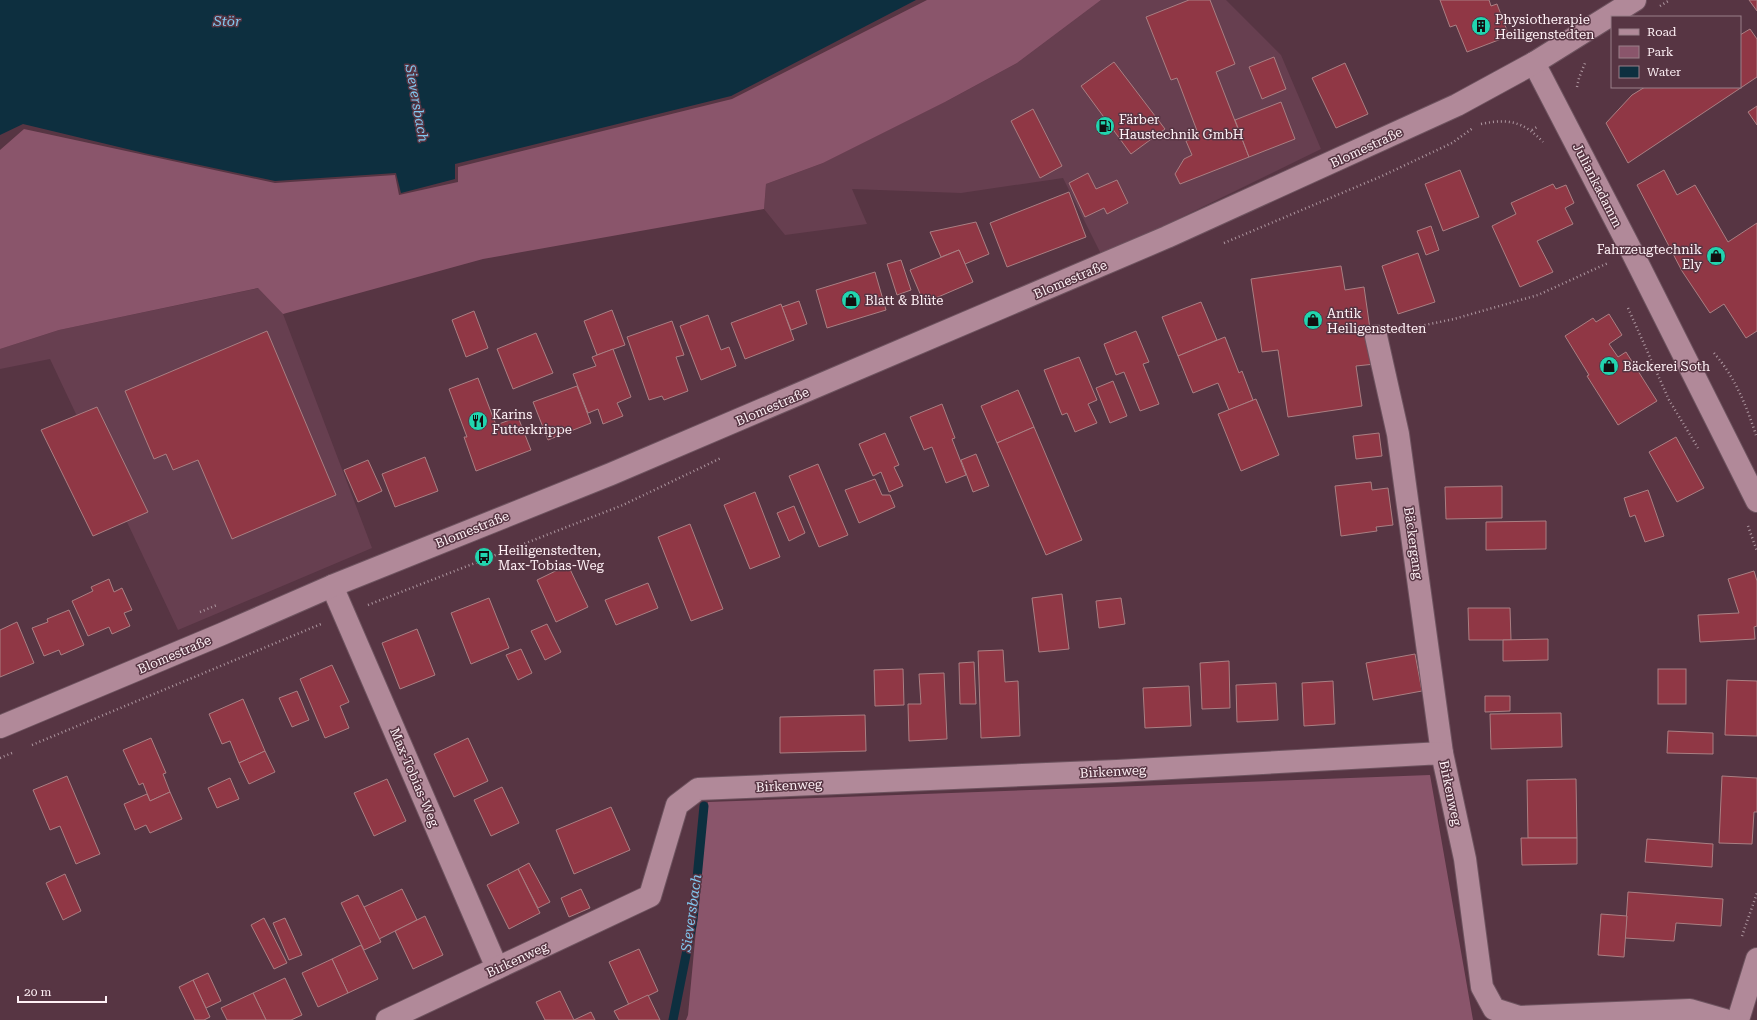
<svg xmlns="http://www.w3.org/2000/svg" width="1757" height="1020" viewBox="0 0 1757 1020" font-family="'Roboto Serif',serif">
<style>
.built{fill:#673f50}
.green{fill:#8a556b}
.water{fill:#0d2f3f}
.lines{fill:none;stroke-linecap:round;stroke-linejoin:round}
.stream{stroke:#0d2f3f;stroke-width:9}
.building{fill:#903745;stroke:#aa7f83}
.street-casing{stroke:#6e535f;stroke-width:24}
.secondary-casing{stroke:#6e535f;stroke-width:24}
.path{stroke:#ae97a0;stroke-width:2.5;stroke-dasharray:1 3;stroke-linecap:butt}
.street{stroke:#b18999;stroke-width:22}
.secondary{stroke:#b18999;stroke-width:22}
.labels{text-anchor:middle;stroke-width:3;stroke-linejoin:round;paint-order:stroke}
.poi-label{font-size:13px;fill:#fef0f5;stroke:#573543;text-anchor:start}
.street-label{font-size:13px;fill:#fef0f5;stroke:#573543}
.water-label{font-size:14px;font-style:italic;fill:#81c8f0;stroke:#573543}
</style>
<rect width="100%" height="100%" fill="#573543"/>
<!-- built -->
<g class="built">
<path d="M1101,0H1226L1281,55L1321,149L1102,256L1063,178L961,193L852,189L867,224L785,235L764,209L766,184L823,163L945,102L1017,63Z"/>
<path d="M259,288L283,314L372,548L178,630L50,359L0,369V349L59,330Z"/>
</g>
<!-- green -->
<g class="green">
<path d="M927,0H1101L1017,63L945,102L823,163L766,184L764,209L483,259L283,314L258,288L59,330L0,349V150L24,129L275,183L395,175L399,195L458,182V167L732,99Z"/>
<path d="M1430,775L1473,1020H686L688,1015L708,802Z"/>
</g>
<!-- water -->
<path class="water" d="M0,0H916L731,96L455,164V179L401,193L396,173L275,181L148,154L23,124L0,135Z"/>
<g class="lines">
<!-- stream -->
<path class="stream" d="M673,1020L693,920L704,806"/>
</g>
<!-- building -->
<g class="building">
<path d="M1189,0H1210L1235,64L1216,72L1249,157L1180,184L1175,174L1184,159L1192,155L1186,141L1199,136L1177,78L1171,80L1146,17Z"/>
<path d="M1440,0H1489L1491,6L1497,4L1509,36L1467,52L1456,25L1450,27Z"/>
<path d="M1749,0H1757V11Z"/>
<path d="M1750,29L1757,39V77L1628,163L1606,123L1632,95L1645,87H1740V35Z"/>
<path d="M1274,57L1286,89L1262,99L1249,67Z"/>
<path d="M1114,62L1165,129L1131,154L1081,86Z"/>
<path d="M1345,63L1368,114L1336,128L1312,78Z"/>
<path d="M1281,102L1295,139L1249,157L1235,120Z"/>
<path d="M1757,106V125L1748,112Z"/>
<path d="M1033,109L1062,166L1040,178L1011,121Z"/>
<path d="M1460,170L1479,217L1443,231L1425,184Z"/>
<path d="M1664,170L1677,195L1695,185L1728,242L1757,223V331L1746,338L1724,304L1710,313L1682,271L1637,185Z"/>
<path d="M1088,173L1096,189L1117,180L1128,203L1107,214L1104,208L1085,217L1069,183Z"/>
<path d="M1553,184L1556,189L1566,185L1574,203L1565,208L1573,224L1537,241L1553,272L1520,287L1492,226L1516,214L1511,203Z"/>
<path d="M1069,192L1086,237L1007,267L990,223Z"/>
<path d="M976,222L989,254L965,264L959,250L941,257L930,232Z"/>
<path d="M1431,226L1439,250L1426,255L1417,231Z"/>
<path d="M959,250L973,282L924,303L910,270Z"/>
<path d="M1418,253L1435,302L1398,314L1382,266Z"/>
<path d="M901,260L911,290L897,295L887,264Z"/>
<path d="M1341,266L1345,290L1364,287L1375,364L1356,366L1362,406L1288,417L1278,350L1262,352L1251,279Z"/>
<path d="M875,272L886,310L827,328L816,290Z"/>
<path d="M799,301L807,324L791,330L782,307Z"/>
<path d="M1201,302L1217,340L1178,356L1162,317Z"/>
<path d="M781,304L794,340L745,359L731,323Z"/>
<path d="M612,310L625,345L597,355L584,321Z"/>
<path d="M474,311L488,348L466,357L452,320Z"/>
<path d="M1609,314L1622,335L1609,344L1618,357L1626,352L1657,401L1618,425L1587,376L1589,375L1565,336L1593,318L1596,322Z"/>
<path d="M708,315L721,350L729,347L736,366L701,380L680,326Z"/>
<path d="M672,321L684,355L676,357L688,391L664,400L662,396L649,400L627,337Z"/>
<path d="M267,331L336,495L232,539L198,460L173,470L166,454L154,459L125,391Z"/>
<path d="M1136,331L1149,362L1143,364L1159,404L1140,411L1124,372L1116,375L1104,344Z"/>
<path d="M536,333L553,373L513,389L497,349Z"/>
<path d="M1225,337L1239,373L1242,371L1253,400L1229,410L1218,383L1193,393L1178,356Z"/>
<path d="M613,349L631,397L617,403L623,416L603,424L598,409L588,413L573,374L596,366L592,357Z"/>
<path d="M1079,357L1097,400L1088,404L1097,423L1075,432L1067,413L1062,415L1044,370Z"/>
<path d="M478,378L496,425L518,417L531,450L476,471L464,437H467L449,389Z"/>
<path d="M1113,381L1127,416L1110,423L1096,388Z"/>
<path d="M577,386L591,423L548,440L533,402Z"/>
<path d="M1018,390L1034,427L997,443L981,406Z"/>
<path d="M1256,399L1279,455L1241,471L1218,414Z"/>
<path d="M942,404L955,438L952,439L966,475L946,483L932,447L924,450L910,417Z"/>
<path d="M97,407L148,512L93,536L41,430Z"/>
<path d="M1034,427L1082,540L1046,555L997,443Z"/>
<path d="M885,433L899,465L894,467L903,486L889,492L881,472L873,476L859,444Z"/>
<path d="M1379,433L1382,456L1356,459L1353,436Z"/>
<path d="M1676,437L1704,488L1677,502L1649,452Z"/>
<path d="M976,454L989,486L973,492L961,460Z"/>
<path d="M425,457L438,491L395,507L382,474Z"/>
<path d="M368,460L382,491L358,502L344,470Z"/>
<path d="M818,464L848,535L819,547L789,476Z"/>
<path d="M875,479L882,495H890L895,507L859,523L845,490Z"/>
<path d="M1371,482L1372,490L1388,488L1393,525L1376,527L1377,531L1341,536L1335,486Z"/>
<path d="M1502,486V518L1446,519L1445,487Z"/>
<path d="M1648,490L1664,536L1645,542L1635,515L1630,517L1624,498Z"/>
<path d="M755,492L780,557L750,569L724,505Z"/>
<path d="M794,506L805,533L789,541L777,513Z"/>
<path d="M1546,521V549L1486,550V522Z"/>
<path d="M690,524L723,609L691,621L658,537Z"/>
<path d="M568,565L588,607L556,622L537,580Z"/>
<path d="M1754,571L1757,581V626L1754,627L1755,639L1700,642L1698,615L1739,613L1728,579Z"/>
<path d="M109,579L114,592L122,588L132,610L124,613L130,626L112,634L109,627L88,636L72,601L93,591L91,587Z"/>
<path d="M648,583L658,608L616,625L605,600Z"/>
<path d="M1062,594L1069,649L1039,652L1032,598Z"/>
<path d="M489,598L509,648L471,664L451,613Z"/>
<path d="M1121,598L1125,624L1099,628L1096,601Z"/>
<path d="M1468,608H1510L1511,640H1469Z"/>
<path d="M69,610L84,645L61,655L59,650L44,656L32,628L48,622L47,619Z"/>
<path d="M17,622L34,663L0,677V630Z"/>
<path d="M547,624L561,652L545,660L531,631Z"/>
<path d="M417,629L435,675L400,689L382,643Z"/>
<path d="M1548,639V660L1503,661V640Z"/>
<path d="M521,649L532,673L518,680L506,655Z"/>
<path d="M1003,650L1005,682L1018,681L1020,736L981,738L978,651Z"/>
<path d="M1415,654L1422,691L1373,700L1366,663Z"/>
<path d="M1229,661L1230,708L1202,709L1200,663Z"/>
<path d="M974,662L976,704H960L959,663Z"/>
<path d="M332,665L349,702L340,706L349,728L325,738L300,679Z"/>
<path d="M903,669L904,705L875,706L874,670Z"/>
<rect x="1658" y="669" width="28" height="35"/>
<path d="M944,673L947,739L909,741L908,704H921L919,674Z"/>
<path d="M1727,680L1757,681V736L1725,735Z"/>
<path d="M1333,681L1335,724L1304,726L1302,683Z"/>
<path d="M1276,683L1278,720L1237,722L1236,685Z"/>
<path d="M1189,686L1191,726L1145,728L1143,688Z"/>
<path d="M297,691L309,720L292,727L279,698Z"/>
<path d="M1485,696H1510V711L1485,712Z"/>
<path d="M243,699L265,751L239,763L230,741L222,744L209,714Z"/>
<path d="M1561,713L1562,747L1491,749L1490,714Z"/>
<path d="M865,715L866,751L780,753V717Z"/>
<path d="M1668,731L1713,733V754L1667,753Z"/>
<path d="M151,738L166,773L163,774L170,792L150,801L143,783L139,785L123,750Z"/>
<path d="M468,738L488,781L454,797L434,754Z"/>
<path d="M265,751L275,772L249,784L239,763Z"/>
<path d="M67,776L100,854L76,864L60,826L50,830L33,790Z"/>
<path d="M1722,776L1757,778V812H1754L1752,844L1719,843Z"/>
<path d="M230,778L239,799L217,808L208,788Z"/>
<path d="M387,779L406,821L374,836L354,793Z"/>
<path d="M1576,779L1577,838H1528L1527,780Z"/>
<path d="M502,787L519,823L491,836L474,800Z"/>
<path d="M170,792L182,819L150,833L146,825L135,830L124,804L147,794L150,801Z"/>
<path d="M611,807L630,850L574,874L556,830Z"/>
<path d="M1521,838H1577V864L1522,865Z"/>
<path d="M1647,839L1713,844L1712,867L1645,862Z"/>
<path d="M529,863L550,902L538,908L518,869Z"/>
<path d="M518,869L540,913L509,929L487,885Z"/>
<path d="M65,874L81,911L63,920L46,883Z"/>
<path d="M402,889L417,920L379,939L364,907Z"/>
<path d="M581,889L590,908L569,917L561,898Z"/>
<path d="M1628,892L1723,899L1721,926L1676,923L1674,941L1625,938Z"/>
<path d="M358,895L381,942L364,950L341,903Z"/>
<path d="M1601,914L1627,916L1624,957L1598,955Z"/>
<path d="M425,916L443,955L413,969L395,931Z"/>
<path d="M264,918L287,963L274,969L251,925Z"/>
<path d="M285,918L302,955L289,960L273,923Z"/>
<path d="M361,945L378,979L348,993L332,959Z"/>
<path d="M639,949L658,991L629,1005L609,962Z"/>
<path d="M332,959L348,993L318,1007L302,973Z"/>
<path d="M208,973L221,1001L206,1008L193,980Z"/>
<path d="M285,978L302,1015L291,1020H266L253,993Z"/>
<path d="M193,980L210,1017L204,1020H195L179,987Z"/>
<path d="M560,991L574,1020L591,1012L595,1020H545L536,1002Z"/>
<path d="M253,993L266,1020H227L221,1008Z"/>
<path d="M648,995L660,1020H619L614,1011Z"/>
</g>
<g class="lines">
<defs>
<g id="street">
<path d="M1376,336L1398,434L1442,753"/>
<path d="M332,586L497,968"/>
<path d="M387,1020L650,896L677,805L698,789L1117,771L1442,753L1465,859L1482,987L1494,1009L1519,1017L1690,1010L1725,1020"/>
</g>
<g id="secondary">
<path d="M1534,63L1632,252L1757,501"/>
<path d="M0,727L222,634L332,586L611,474L1167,237L1457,105L1534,63L1635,0"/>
<path d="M1738,1020L1757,959"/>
</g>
</defs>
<!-- street casing -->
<use href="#street" class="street-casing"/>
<!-- secondary casing -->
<use href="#secondary" class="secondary-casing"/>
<!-- path -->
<g class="path">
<path d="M1660,6L1670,0"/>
<path d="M1577,87L1579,78L1585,63"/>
<path d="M1481,124C1509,118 1524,122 1543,142"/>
<path d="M1532,130L1537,127"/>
<path d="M1224,243L1382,176L1452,143L1473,128"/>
<path d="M1628,308L1669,400L1698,448"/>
<path d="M1401,330L1454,319L1538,295L1608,263"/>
<path d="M1714,353C1735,377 1746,405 1756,435"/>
<path d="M1748,526L1757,551"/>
<path d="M368,605L623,505L721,458"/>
<path d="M200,612L217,605"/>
<path d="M32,745L321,624"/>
<path d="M0,758L12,753"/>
<path d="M1742,936L1757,893"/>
</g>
<!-- street -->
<use href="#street" class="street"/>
<!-- secondary -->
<use href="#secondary" class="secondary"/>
</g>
<!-- icons -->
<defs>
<symbol id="building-disc" viewBox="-11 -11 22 22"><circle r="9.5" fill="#21d5af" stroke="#573543"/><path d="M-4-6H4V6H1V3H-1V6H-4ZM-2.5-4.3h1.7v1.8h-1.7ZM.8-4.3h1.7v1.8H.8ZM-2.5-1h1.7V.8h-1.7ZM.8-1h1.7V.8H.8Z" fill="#111"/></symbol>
<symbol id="fuel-disc" viewBox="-11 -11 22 22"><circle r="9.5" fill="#21d5af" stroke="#573543"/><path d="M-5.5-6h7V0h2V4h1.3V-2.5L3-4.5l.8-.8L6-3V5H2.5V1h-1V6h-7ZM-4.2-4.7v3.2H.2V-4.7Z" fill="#111"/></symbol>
<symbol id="shop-disc" viewBox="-11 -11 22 22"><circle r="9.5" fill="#21d5af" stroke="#573543"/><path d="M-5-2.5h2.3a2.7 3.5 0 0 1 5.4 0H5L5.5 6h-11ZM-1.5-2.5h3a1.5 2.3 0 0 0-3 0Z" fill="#111"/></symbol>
<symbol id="restaurant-disc" viewBox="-11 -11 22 22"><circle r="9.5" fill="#21d5af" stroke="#573543"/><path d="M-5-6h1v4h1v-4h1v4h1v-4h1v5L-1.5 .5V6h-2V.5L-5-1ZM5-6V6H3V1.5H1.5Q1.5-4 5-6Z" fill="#111"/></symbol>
<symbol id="bus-disc" viewBox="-11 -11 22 22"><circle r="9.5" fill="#21d5af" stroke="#573543"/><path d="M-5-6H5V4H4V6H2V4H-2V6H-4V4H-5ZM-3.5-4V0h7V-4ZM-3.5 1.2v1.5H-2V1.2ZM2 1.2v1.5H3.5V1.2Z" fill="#111"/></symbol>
</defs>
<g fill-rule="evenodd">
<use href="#building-disc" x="1470" y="15" width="22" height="22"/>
<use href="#fuel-disc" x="1094" y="115" width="22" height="22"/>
<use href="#shop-disc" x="1705" y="245" width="22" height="22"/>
<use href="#shop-disc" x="840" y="289" width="22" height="22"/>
<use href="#shop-disc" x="1302" y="309" width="22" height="22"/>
<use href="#shop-disc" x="1598" y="355" width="22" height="22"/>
<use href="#restaurant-disc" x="467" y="410" width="22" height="22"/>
<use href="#bus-disc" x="473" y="546" width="22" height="22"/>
</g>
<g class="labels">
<!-- poi labels -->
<g class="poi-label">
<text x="1495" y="24">Physiotherapie<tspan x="1495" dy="15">Heiligenstedten</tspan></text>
<text x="1119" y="124">Färber<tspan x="1119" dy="15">Haustechnik GmbH</tspan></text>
<text x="1702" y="254" text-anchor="end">Fahrzeugtechnik<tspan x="1702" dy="15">Ely</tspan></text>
<text x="865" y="305">Blatt &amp; Blüte</text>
<text x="1327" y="318">Antik<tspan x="1327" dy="15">Heiligenstedten</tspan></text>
<text x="1623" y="371">Bäckerei Soth</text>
<text x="492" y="419">Karins<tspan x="492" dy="15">Futterkrippe</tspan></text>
<text x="498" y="555">Heiligenstedten,<tspan x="498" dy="15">Max-Tobias-Weg</tspan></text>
</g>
<!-- street labels -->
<g class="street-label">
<text transform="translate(1366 147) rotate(-25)" y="5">Blomestraße</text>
<text transform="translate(1598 185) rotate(63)" y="5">Juliankadamm</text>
<text transform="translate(1070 279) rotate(-23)" y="5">Blomestraße</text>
<text transform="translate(772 406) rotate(-23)" y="5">Blomestraße</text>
<text transform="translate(472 529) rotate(-22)" y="5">Blomestraße</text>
<text transform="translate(1414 543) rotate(82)" y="5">Bäckergang</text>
<text transform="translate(174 654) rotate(-23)" y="5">Blomestraße</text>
<text transform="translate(1113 771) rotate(-3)" y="5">Birkenweg</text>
<text transform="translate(415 777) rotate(67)" y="5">Max-Tobias-Weg</text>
<text transform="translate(789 785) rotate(-3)" y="5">Birkenweg</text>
<text transform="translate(1451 793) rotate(78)" y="5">Birkenweg</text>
<text transform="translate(517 959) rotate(-25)" y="5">Birkenweg</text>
</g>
<!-- water labels -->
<g class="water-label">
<text x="227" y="26">Stör</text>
<text transform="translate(417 103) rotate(80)" y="5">Sieversbach</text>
<text transform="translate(691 913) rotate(-82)" y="5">Sieversbach</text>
</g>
</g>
<!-- legend -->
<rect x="1611" y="16" width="130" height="72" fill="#573543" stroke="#9a808a"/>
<rect x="1619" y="29" width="20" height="6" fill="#b18999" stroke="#9a808a"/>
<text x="1647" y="36" font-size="12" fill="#fef0f5">Road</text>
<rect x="1619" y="46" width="20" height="12" fill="#8a556b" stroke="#9a808a"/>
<text x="1647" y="56" font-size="12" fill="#fef0f5">Park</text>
<rect x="1619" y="66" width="20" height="12" fill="#0d2f3f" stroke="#9a808a"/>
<text x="1647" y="76" font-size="12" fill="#fef0f5">Water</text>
<!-- scale -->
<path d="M18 996v6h88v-6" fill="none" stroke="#fef0f5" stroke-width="2"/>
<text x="24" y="996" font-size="12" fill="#fef0f5" stroke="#573543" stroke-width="3" paint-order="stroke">20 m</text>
</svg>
